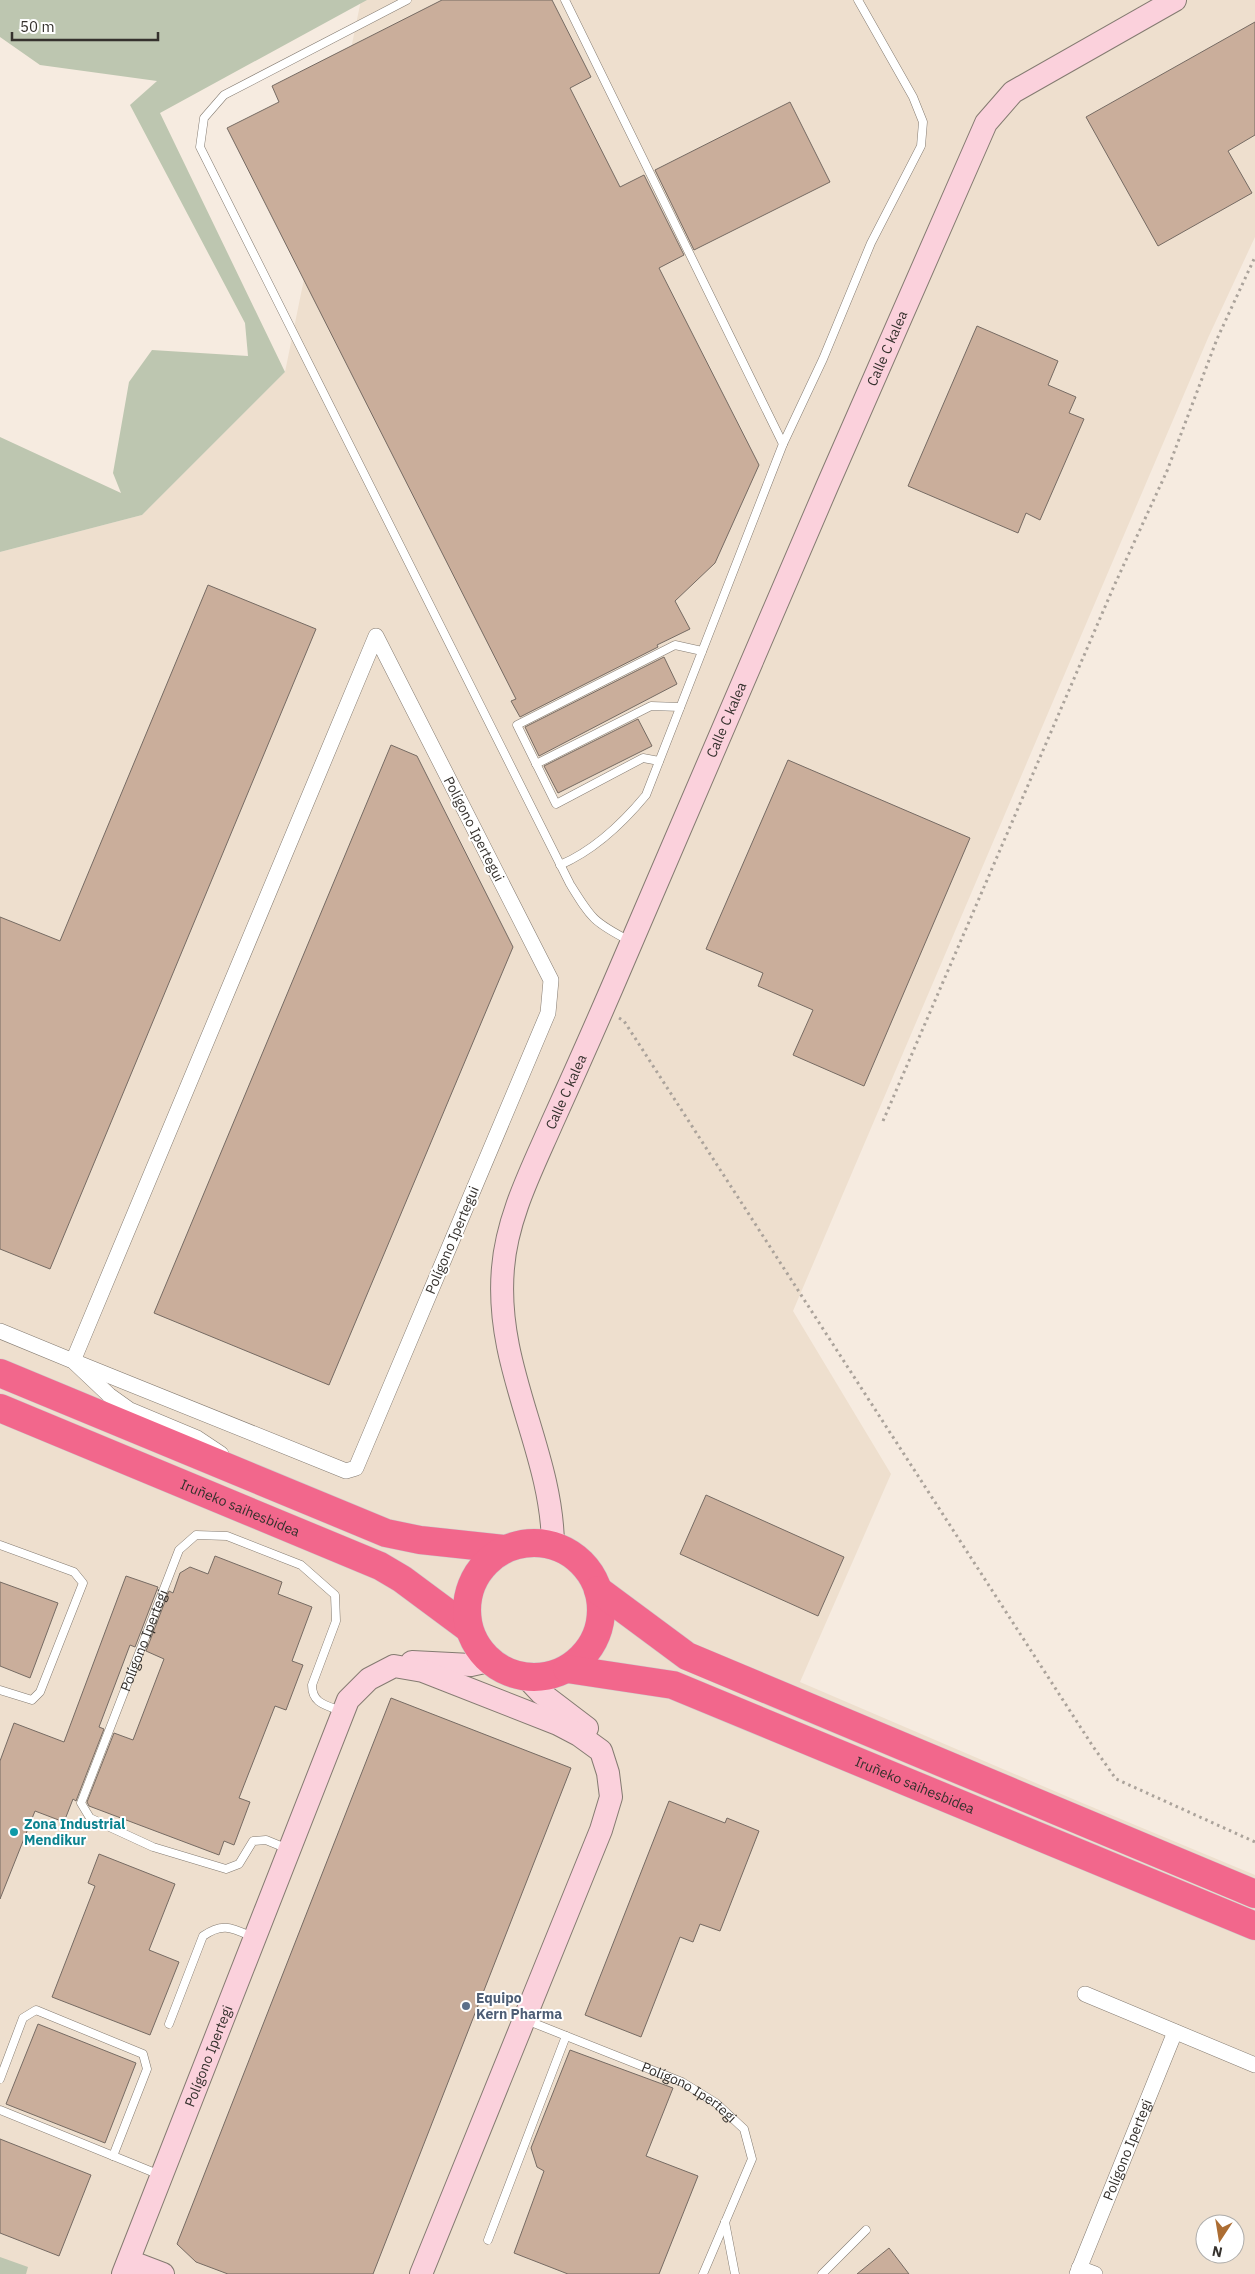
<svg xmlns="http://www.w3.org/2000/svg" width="1255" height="2274" viewBox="0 0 1255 2274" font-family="'IBM Plex Sans',sans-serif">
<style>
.built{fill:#eedfce;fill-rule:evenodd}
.green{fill:#bdc6b0}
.building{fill:#caae9b;stroke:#766b63}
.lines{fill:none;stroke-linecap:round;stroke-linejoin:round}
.lane-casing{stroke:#847b71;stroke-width:9}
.street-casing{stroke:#847b71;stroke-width:16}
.secondary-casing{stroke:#847b71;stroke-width:24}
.highway-casing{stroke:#cfcecd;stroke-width:29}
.path{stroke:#aba39b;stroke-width:3;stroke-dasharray:2.5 4;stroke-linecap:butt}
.lane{stroke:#fff;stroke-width:8}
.street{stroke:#fff;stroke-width:15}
.secondary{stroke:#fbd1dc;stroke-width:22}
.highway{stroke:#f2678c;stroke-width:28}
.culture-dot{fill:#0f9aa8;stroke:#fff;stroke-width:2}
.service-dot{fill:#5c6f8a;stroke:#fff;stroke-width:2}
.labels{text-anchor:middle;stroke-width:4;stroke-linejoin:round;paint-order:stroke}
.street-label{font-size:14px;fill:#35312d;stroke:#fff}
.culture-label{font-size:14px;font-weight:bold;fill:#0d838f;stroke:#fff;text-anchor:start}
.service-label{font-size:14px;font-weight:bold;fill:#4e5e75;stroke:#fff;text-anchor:start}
</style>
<rect width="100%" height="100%" fill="#f6ebe0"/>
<!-- built -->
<path class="built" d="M361,0H1255V237L1208,338L793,1311L891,1474L800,1682L1080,1802L1255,1875V2274H0V552L142,515L285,372ZM1205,2224H1235V2254H1205Z"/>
<!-- green -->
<g class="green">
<path d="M0,0H367L160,113L285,372L142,515L0,552V437L121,493L113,473L129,382L152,350L248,356L245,323L130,105L157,81L40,65L0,37Z"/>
<path d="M0,2257L28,2267L26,2274H0Z"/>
</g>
<!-- building -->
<g class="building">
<path d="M442,0H552L591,77L570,88L620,187L644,175L684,255L659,268L759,465L715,563L675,601L690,629L657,645L658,647L520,717L511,701L516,699L227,128L279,102L272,86Z"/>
<path d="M1255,22V135L1228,151L1252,193L1158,246L1086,117Z"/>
<path d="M790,102L830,182L694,250L655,170Z"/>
<path d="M977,326L1058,361L1048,385L1076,397L1069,413L1084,419L1040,520L1026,513L1018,533L908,486Z"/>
<path d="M208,585L316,629L50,1269L0,1249V917L60,941Z"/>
<path d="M664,657L677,684L539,756L525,727Z"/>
<path d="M638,719L652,746L558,793L544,766Z"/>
<path d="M391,745L417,756L513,947L329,1385L154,1313Z"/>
<path d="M788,760L970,838L864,1086L793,1055L813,1010L758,986L763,973L706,949Z"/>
<path d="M706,1495L844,1557L818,1616L680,1554Z"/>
<path d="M215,1556L282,1582L278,1594L312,1607L292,1661L303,1665L286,1710L275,1706L239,1798L250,1802L234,1845L224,1841L219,1855L89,1806L87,1802L114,1733L133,1740L164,1659L146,1651L169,1591L173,1593L180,1573L190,1567L208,1574Z"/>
<path d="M126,1576L158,1587L135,1647L130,1645L99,1727L104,1729L76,1801L73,1799L64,1822L35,1811L0,1899V1761L14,1723L64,1742Z"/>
<path d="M0,1582L58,1603L30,1678L0,1666Z"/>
<path d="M391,1698L571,1768L373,2274H228L196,2262L177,2244Z"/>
<path d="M669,1801L725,1823L727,1818L759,1831L720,1931L700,1924L693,1942L680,1937L641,2037L585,2015Z"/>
<path d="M99,1854L175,1884L149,1950L179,1962L150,2035L52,1997L95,1886L88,1883Z"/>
<path d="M38,2024L136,2063L105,2143L6,2104Z"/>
<path d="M570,2050L673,2088L646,2156L698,2176L659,2274H568L514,2253L544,2171L537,2167L531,2148Z"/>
<path d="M0,2139L91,2175L59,2256L0,2233Z"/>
<path d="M889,2248L909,2274H857Z"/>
</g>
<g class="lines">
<defs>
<g id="lane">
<path d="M407,0L224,95L204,118L200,147L570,884C591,918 593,922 630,941"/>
<path d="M783,444L823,359L871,243L921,146L923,122L913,97L858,0"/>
<path d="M659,761L643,758L556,804L517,725L675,645L702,651"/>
<path d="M536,764L651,706L680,707"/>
<path d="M560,865C595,850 622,824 646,795L783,444L565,0"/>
<path d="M0,1545L74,1572L83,1583L40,1692L32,1700L0,1690"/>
<path id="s1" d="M288,1849L266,1840L253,1841L239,1864L226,1869L153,1847L90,1818L81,1803L179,1550L196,1535L227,1536L301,1565L335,1595L336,1621L312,1685C312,1703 325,1705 341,1711"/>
<path id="s2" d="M526,2020L682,2082L716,2103L744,2129L752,2159L703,2274"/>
<path d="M169,2024L203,1936C223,1922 232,1928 253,1937"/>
<path d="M0,2079L23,2018L36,2010L143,2054L147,2069L113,2156"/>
<path d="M0,2110L160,2175"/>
<path d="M725,2222L735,2274"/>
<path d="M488,2240L566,2036"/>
<path d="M822,2274L866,2230"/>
</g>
<g id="street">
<path d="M376,636L551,980L548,1013L356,1468L346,1471L73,1361Z"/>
<path d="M0,1331L73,1361L109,1395L130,1410L197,1438L221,1454"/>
<path d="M1085,1994L1255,2065"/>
<path d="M1079,2268L1095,2274"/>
<path id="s3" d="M1077,2274L1175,2032"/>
</g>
<g id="secondary">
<path id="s4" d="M553,1545C552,1449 494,1368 503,1268C507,1217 532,1169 552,1123C576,1070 600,1016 623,962C742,681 863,402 986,123L1013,92L1175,0"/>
<path d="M412,1662L471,1665L489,1661"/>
<path d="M526,1677L541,1693L587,1728"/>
<path d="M129,2261L163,2274"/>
<path id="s5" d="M123,2274L348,1700L369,1679L394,1666L423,1671L558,1724L579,1735L601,1751L608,1773L611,1797L601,1830L421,2274"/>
</g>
<g id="highway">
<path d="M0,1373L386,1533L420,1540L504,1549"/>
<path id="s6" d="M0,1408L380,1566L402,1579L468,1628"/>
<circle cx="534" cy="1610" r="67"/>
<path d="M598,1590L687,1656L1255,1894"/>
<path id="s7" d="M567,1669L673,1685L1255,1926"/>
</g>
</defs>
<!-- lane casing -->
<use href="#lane" class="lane-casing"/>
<!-- street casing -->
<use href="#street" class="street-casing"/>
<!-- secondary casing -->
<use href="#secondary" class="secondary-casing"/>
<!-- highway casing -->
<use href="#highway" class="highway-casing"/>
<!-- path -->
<g class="path">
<path d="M619,1018L624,1021L1092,1745L1116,1779L1255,1842"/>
<path d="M883,1121L1114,586L1167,471L1217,339L1255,257"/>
</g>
<!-- lane -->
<use href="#lane" class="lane"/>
<!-- street -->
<use href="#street" class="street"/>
<!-- secondary -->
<use href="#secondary" class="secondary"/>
<!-- highway -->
<use href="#highway" class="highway"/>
</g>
<!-- markers -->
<circle class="culture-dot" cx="14" cy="1832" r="5"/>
<circle class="service-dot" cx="466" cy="2006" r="5"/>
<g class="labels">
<!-- street labels -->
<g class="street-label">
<text dy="5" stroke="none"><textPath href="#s4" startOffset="1281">Calle C kalea</textPath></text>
<text dy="5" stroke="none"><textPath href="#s4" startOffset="876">Calle C kalea</textPath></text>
<text transform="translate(474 829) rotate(63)" y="5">Polígono Ipertegui</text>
<text dy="5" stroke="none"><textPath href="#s4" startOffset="471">Calle C kalea</textPath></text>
<text transform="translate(452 1240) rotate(-67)" y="5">Polígono Ipertegui</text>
<text dy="5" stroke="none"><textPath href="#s6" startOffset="260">Iruñeko saihesbidea</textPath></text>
<text dy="5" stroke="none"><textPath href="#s1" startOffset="415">Polígono Ipertegi</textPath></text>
<text dy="5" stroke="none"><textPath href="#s7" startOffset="369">Iruñeko saihesbidea</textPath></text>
<text dy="5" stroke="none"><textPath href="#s5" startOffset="234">Polígono Ipertegi</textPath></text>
<text dy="5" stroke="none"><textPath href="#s2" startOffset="179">Polígono Ipertegi</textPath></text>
<text dy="5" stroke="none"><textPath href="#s3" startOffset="134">Polígono Ipertegi</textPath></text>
</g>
<!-- culture labels -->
<g class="culture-label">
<text x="24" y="1829">Zona Industrial<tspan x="24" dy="16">Mendikur</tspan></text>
</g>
<!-- service labels -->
<g class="service-label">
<text x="476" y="2003">Equipo<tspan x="476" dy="16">Kern Pharma</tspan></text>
</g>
</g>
<!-- north arrow -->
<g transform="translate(1220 2239) rotate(192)"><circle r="24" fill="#ffffff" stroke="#aeadab"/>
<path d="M0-4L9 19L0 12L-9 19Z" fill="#ac6d33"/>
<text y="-8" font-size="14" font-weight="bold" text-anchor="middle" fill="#35312d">N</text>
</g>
<!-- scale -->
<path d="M12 32v8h146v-8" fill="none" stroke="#35312d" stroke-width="2.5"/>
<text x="20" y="32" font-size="15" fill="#35312d" stroke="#ffffff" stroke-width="4" paint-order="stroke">50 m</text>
</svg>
